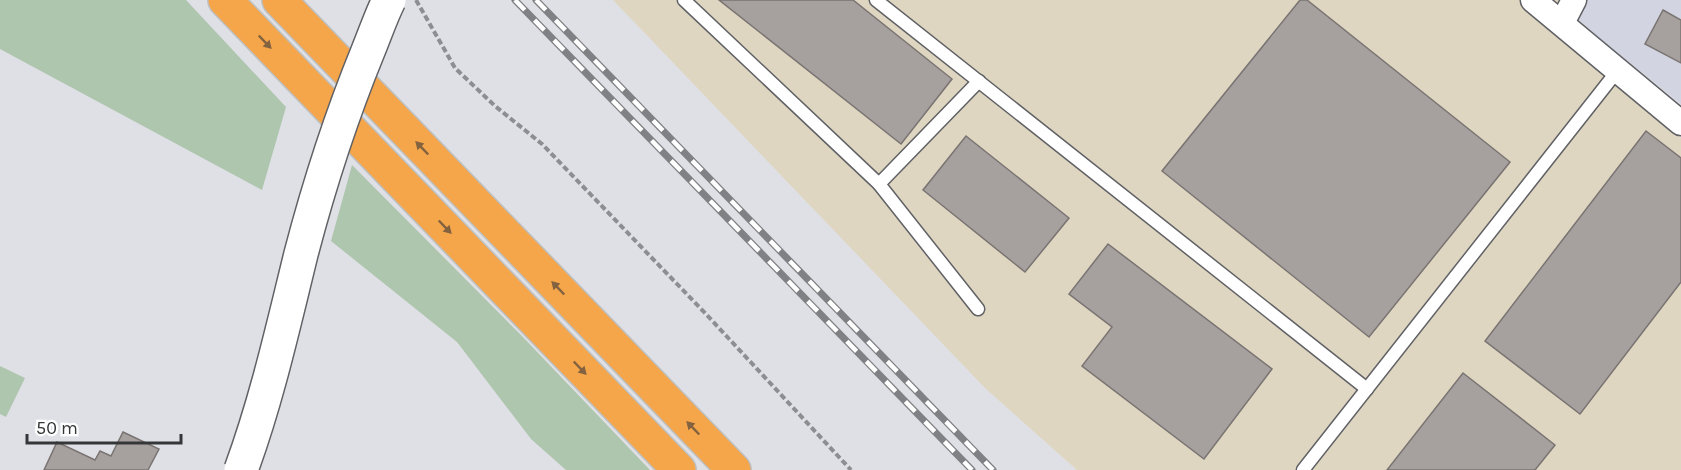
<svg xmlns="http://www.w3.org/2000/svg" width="1681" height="470" viewBox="0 0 1681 470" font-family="Karla,sans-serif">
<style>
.built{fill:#d2d5e1}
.industrial{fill:#dfd6c1}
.green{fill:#aec5ae}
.building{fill:#a6a09f;stroke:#797472;stroke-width:1.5}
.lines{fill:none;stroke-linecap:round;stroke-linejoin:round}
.service-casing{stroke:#606165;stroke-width:15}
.minor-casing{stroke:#606165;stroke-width:27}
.motorway-casing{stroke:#bebfbf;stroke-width:36}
.path{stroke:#8d8e91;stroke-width:4;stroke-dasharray:6 3;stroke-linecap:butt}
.service{stroke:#fff;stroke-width:12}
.minor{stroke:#fff;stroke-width:24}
.motorway{stroke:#f5a54a;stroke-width:33}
.rail-casing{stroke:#808184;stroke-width:7}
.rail{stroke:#fff;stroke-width:4.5;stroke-dasharray:14;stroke-linecap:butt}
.secondary-bridge-casing{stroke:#606165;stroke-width:36;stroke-linecap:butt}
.secondary-bridge{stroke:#fff;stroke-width:33}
.oneway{fill:#82623f}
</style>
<rect width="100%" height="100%" fill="#dfe0e5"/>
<!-- built -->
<path class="built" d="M1587,0H1681V104L1577,20Z"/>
<!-- industrial -->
<path class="industrial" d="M613,0H1587L1577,20L1561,39L1681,138V470H1077L985,388Z"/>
<!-- green -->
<g class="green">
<path d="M0,0H186L286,107L262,190L0,49Z"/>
<path d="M352,165L520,334L650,470H566L531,439L457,342L331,241Z"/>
<path d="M0,366L25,378L6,417L0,414Z"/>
</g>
<!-- building -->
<g class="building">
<path d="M719,0H853L952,79L901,144Z"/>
<path d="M1300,0H1307L1510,162L1369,337L1162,171Z"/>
<path d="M1663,10L1681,20V63L1645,44Z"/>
<path d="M1646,131L1681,158V282L1580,414L1485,341Z"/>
<path d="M966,136L1069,218L1025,272L923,190Z"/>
<path d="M1108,244L1272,369L1204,459L1082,366L1112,327L1069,294Z"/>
<path d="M1463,373L1555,445L1535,470H1387Z"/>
<path d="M123,432L159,449L148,470H44L57,442L95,460L100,451L111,456Z"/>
</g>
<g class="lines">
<defs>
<g id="service">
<path d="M684,0L879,184L979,81"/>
<path d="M876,0L1367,389"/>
<path d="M879,184L978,309"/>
<path d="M1303,470L1618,70"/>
</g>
<g id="minor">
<path d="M1533,0L1681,123"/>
<path d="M1562,23L1574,0"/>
</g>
<g id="motorway">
<path d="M225,0L679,470"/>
<path d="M279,0L734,470"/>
</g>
</defs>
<!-- service casing -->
<use href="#service" class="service-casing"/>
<!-- minor casing -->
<use href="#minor" class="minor-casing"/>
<!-- motorway casing -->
<use href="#motorway" class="motorway-casing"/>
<!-- path -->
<path class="path" d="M416,0L455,68L495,106L542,144L705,313L851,470"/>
<!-- service -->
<use href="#service" class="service"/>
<!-- minor -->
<use href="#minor" class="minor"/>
<!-- motorway -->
<use href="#motorway" class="motorway"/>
<defs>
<g id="rail">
<path d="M515,0L972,470"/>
<path d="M536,0L993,470"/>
</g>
</defs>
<!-- rail casing -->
<use href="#rail" class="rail-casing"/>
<!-- rail -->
<use href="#rail" class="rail"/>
<defs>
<path id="secondary-bridge" d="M241,470C267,399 283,327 301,254C319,185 341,117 368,51C375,34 381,16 389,0"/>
</defs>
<!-- secondary-bridge casing -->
<use href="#secondary-bridge" class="secondary-bridge-casing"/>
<!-- secondary-bridge -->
<use href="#secondary-bridge" class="secondary-bridge"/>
</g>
<!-- one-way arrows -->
<defs><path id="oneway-solid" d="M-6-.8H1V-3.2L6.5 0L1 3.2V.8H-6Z" transform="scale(1.5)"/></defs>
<g class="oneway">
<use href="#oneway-solid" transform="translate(265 42) rotate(46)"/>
<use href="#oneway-solid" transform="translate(422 148) rotate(-134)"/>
<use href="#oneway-solid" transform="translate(445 227) rotate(46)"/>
<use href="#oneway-solid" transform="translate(558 288) rotate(-134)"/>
<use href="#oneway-solid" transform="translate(580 368) rotate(46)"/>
<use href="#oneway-solid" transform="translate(693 428) rotate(-134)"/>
</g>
<!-- scale -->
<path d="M27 434v9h154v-9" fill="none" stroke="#353638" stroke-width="3"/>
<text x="36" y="434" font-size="18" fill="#353638" stroke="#ffffff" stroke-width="4.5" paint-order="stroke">50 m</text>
</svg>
